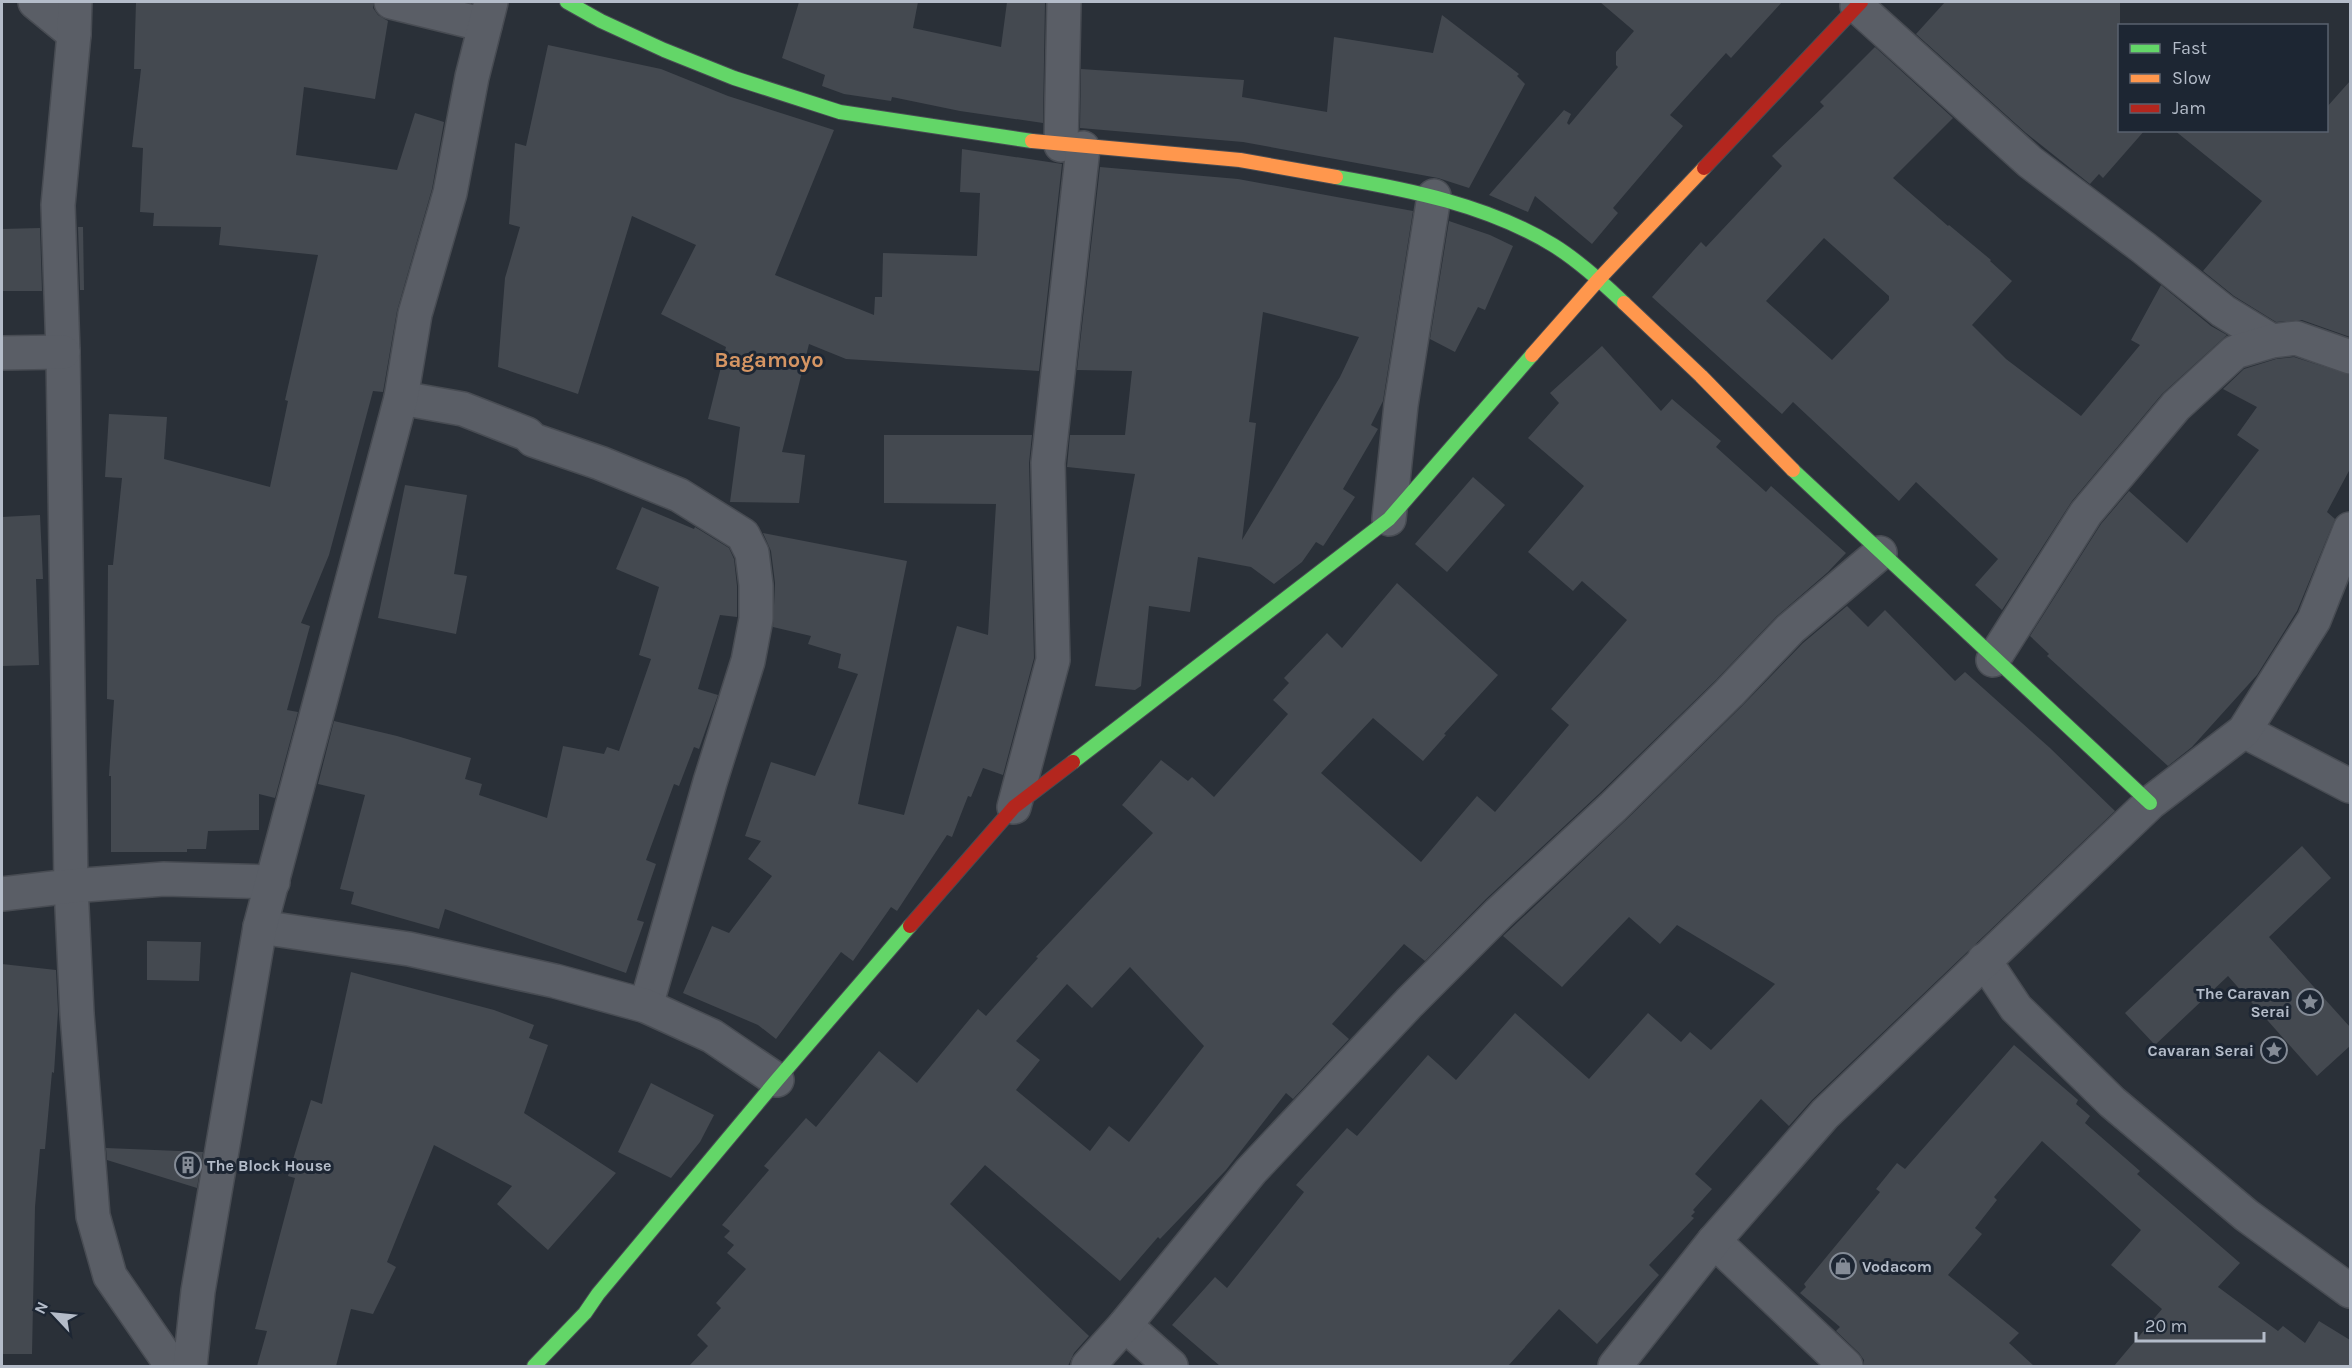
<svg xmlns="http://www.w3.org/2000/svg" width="2352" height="1368" viewBox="0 0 2352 1368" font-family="Karla,sans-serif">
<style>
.building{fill:#444950;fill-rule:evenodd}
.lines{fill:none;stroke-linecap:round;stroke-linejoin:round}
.street-casing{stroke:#484c53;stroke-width:36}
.fast-casing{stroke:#484c53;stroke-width:16}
.slow-casing{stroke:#484c53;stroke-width:16}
.jam-casing{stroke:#484c53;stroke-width:16}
.street{stroke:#5a5e66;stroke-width:33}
.fast{stroke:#63d668;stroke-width:14}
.slow{stroke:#ff974d;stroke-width:14}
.jam{stroke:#b3261e;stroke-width:14}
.labels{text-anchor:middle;stroke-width:6;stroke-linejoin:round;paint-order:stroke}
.poi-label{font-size:16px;font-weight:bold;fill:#b4bcc9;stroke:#1d2633;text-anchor:end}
.district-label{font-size:22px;font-weight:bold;fill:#d59563;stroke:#1d2633}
</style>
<rect width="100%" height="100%" fill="#2a3038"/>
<!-- building -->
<g class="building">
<path d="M136,2H373V8L378,15L388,21L375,99L304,87L296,155L397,170L415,113L444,122L432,189L397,311L383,392L373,391L329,555L301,623L310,626L287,710L298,712L275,798L259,794V830L208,831L206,849H187V852H111V776H109L114,700L107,699L108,565H113L122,478L105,477L109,414L167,417L164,459L270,487L288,401L285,400L318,255L219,245L221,227L153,226L154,213L140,212L143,148L132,147L141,69H134Z"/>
<path d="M799,2H918L913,28L1001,47L1007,2H1045L1043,123L960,111L892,97L891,101L844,94L822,86L825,75L782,58Z"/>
<path d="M1600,2H1782L1731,58L1726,53L1670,115L1683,126L1613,208L1618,213L1592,244L1535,196L1528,212L1489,195L1564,110L1571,114L1567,123L1569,125L1618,67L1616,65V52L1634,31Z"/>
<path d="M1945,2H2120V130H2145L2103,178L2099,174L2090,184L2026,133L1916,34Z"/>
<path d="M1442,15L1519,74L1517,76L1525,84L1469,188L1438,178L1243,142L1080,128L1081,69L1244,80L1242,97L1327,112L1334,37L1433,53Z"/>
<path d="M548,45L661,69L728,96L834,130L775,275L874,315L875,297H882L883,253L977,256L980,193L960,192L962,149L1062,164L1039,371L846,359L809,344L782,452L805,455L799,503L730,502L740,427L708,419L726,347L661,314L696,245L632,216L578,394L498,367L505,278L520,227L509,224L515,143L526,146Z"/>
<path d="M1875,47L1953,118L1893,178L1948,226L1949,225L1991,260L1990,261L2012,281L1972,325L2006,359L2081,416L2140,345L2131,340L2161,285L2211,326L2227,335L2162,394L2072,501L2002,610L1975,585L1998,559L1916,482L1899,501L1793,402L1782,414L1652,297L1701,242L1706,247L1782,166L1772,156L1824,106L1820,102ZM1824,238L1889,296V300L1832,360L1766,301Z"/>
<path d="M2350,81V337L2302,320L2276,322L2234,296L2203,271L2262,201L2174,130H2326V108Z"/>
<path d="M1100,167L1238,179L1413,211L1383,401L1371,425L1378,429L1343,489L1355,497L1324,545L1323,546L1316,542L1302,562L1274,584L1251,567L1198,557L1190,612L1149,606L1141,686L1135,690L1095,686L1135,474L1067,467L1070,435H1125L1132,371L1077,370ZM1263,312L1359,337L1340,377L1242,540L1256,423L1249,422Z"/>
<path d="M1449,221L1490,235L1513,246L1485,310L1478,307L1455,352L1430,339Z"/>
<path d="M78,227H83L84,290H80Z"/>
<path d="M40,228L42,291H2V229Z"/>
<path d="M1602,346L1661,411L1672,399L1721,441L1716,447L1766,492L1771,486L1846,553L1828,572L1777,616L1716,680L1600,793L1486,899L1425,961L1404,944L1332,1024L1349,1039L1293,1099L1286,1093L1226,1170L1160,1239L1158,1237L1120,1281L985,1165L950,1204L1089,1336L1074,1353L1068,1366H689L708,1346L697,1335L721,1308L716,1303L746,1269L727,1253L734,1245L724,1237L730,1231L722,1225L769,1170L764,1166L806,1118L816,1127L879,1051L917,1083L978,1009L986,1016L1038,958L1036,957L1153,833L1122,805L1161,760L1188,781L1192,777L1214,797L1288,714L1273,700L1289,683L1284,678L1327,633L1342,648L1397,583L1498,675L1444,734L1446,735L1423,761L1373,718L1321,773L1421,862L1477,796L1495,812L1569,725L1551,709L1627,620L1582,581L1573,591L1528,552L1584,486L1528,438L1559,403L1550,393ZM1130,967L1204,1046L1129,1142L1109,1126L1090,1151L1016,1090L1040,1060L1016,1041L1067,984L1092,1008Z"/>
<path d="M2294,357L2350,375V469L2327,512L2335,519L2297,611L2257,675L2192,747L2168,766L2047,656L2049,654L2030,636L2101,524L2129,491L2187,543L2259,450L2237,435L2257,407L2223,389L2244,369L2276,359Z"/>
<path d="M884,435H1032L1029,463L1034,658L1003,775L983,768L971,797L968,796L952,837L947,835L897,911L891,907L853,961L841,952L776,1039L758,1025L683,993L712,926L729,933L772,876L748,859L761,841L745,836L771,762L815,776L858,674L838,668L841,654L808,644L811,636L773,627L775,583L771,551L763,533L907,561L858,804L904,815L957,626L988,635L996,504L884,503Z"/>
<path d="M1473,477L1505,505L1447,572L1415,544Z"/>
<path d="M405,485L467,495L454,574L467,576L456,634L378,618Z"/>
<path d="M642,507L694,529L695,527L729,548L734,559L737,586V617L720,615L698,689L718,695L699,749L694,747L679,786L674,784L646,860L656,864L637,920L644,922L626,973L445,909L439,929L351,904L354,892L340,889L365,795L318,784L334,721L397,736L471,758L465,779L482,784L479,795L547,818L563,746L604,754L607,747L619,751L651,659L639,655L659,587L616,569Z"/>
<path d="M40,515L43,579H36L39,665L2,666V517Z"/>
<path d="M1847,606L1868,627L1885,610L1955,681L1965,672L2050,748L2115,811L1812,1100L1789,1126L1761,1099L1695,1174L1712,1189L1693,1210L1695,1212L1691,1216L1694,1218L1649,1265L1659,1275L1597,1344L1559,1309L1508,1366H1220L1172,1325L1215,1277L1227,1288L1304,1192L1296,1185L1347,1128L1357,1136L1428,1055L1456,1080L1515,1013L1589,1079L1648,1013L1681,1042L1690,1032L1711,1050L1775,984L1677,925L1660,944L1629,917L1562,987L1503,936L1626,820L1742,706L1803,643Z"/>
<path d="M2302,846L2331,878L2269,937L2350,1027V1046L2317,1076L2228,976L2155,1045L2125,1013Z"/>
<path d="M147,941L201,942L199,981L147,980Z"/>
<path d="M2,964L56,970L58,1011L54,1073L52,1072L45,1149H40L35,1207L32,1354H2Z"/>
<path d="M351,972L494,1010L534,1025L529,1038L548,1045L524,1113L616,1173L548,1250L497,1204L512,1186L434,1145L387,1262L396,1267L373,1314L351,1309L336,1366H257L267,1331L255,1329L295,1178L288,1176L311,1100L322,1104Z"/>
<path d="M2014,1045L2078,1100L2076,1104L2090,1116L2085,1123L2140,1171L2137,1174L2240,1263L2218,1287L2278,1331L2283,1326L2305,1343L2319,1321L2350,1340V1366H2114L2162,1309L2111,1265L2141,1230L2042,1141L1994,1197L1997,1200L1975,1228L1982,1234L1948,1275L2019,1333L2009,1343L2034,1366H1864V1360L1859,1353L1836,1331L1840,1327L1800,1293L1806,1287L1804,1284L1880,1192L1876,1189L1897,1163L1905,1169Z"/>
<path d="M651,1083L714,1115L700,1142L671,1178L618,1152Z"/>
<path d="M106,1148L203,1152L197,1188L107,1160Z"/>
</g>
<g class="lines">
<defs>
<g id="street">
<path d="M35,2L74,34"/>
<path d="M75,2L74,34L58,205L63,352L71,886L77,1014L93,1216L110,1276L172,1366"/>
<path d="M391,2L485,25"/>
<path d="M1857,6L2030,162L2144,248L2223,311L2272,341"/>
<path d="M1061,145L1064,2"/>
<path d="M2,353L63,352"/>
<path d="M401,398L463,409L527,434L533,440L600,463L679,495L743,535L752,553L756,585V619L748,661L710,782L646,1006"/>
<path d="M1389,519L1401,405L1434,196"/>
<path d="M1993,660L2086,513L2176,406L2235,352L2272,341L2296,338L2350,357"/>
<path d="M2244,731L2350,786"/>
<path d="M1014,807L1053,660L1048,463L1083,148"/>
<path d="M2,894L71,886L164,879L273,882"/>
<path d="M260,927L409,949L555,981L646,1006L712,1036L777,1080"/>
<path d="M1984,960L2016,1008L2112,1102L2246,1215L2350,1291"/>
<path d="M1714,1241L1846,1366"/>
<path d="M1125,1325L1171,1366"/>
<path d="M190,1366L198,1291L260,927L401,398L415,314L450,193L472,77L491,2"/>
<path d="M1088,1366L1125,1325L1251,1171L1409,1003L1499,913L1613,807L1729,693L1790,629L1880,553"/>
<path d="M1615,1366L1714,1241L1825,1114L2150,803L2244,731L2314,620L2350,529"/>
</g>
<g id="fast">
<path d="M567,2L601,21L664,50L734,78L840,112L1032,141"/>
<path d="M1336,177C1410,190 1487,205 1553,245C1579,261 1602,282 1624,303"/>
<path d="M1793,470L2150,803"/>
<path d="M1073,762L1389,519L1532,355"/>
<path d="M534,1366L585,1313L598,1294L777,1080L910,926"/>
</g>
<g id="slow">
<path d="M1032,141L1240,160L1336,177"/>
<path d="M1624,303L1701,376L1793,470"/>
<path d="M1532,355L1599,279L1704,168"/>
</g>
<g id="jam">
<path d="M1704,168L1861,2"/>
<path d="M910,926L1014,807L1073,762"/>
</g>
</defs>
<!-- street casing -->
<use href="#street" class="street-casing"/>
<!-- fast casing -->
<use href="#fast" class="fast-casing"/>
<!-- slow casing -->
<use href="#slow" class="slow-casing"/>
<!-- jam casing -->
<use href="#jam" class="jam-casing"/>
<!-- street -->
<use href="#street" class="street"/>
<!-- fast -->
<use href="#fast" class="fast"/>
<!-- slow -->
<use href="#slow" class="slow"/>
<!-- jam -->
<use href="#jam" class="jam"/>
</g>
<!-- icons -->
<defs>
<symbol id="sight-ring" viewBox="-11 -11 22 22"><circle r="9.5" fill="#1d2633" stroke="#848b96" stroke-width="1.5"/><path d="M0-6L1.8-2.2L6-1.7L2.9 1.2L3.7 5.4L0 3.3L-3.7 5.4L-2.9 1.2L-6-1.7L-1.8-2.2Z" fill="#848b96"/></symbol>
<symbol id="building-ring" viewBox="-11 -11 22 22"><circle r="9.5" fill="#1d2633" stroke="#848b96" stroke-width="1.5"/><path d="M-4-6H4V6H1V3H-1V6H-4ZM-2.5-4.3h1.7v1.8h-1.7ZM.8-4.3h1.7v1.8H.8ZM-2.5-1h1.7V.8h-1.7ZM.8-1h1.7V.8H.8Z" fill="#848b96"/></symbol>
<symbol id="shop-ring" viewBox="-11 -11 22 22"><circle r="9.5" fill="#1d2633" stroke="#848b96" stroke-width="1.5"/><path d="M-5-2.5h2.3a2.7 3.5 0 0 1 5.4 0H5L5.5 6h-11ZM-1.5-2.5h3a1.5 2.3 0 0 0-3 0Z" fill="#848b96"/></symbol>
</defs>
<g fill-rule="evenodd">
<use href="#sight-ring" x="2295" y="987" width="30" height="30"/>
<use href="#sight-ring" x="2259" y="1035" width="30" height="30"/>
<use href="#building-ring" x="173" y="1150" width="30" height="30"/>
<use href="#shop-ring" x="1828" y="1251" width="30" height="30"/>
</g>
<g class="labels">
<!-- poi labels -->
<g class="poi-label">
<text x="2290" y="999">The Caravan<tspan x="2290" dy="18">Serai</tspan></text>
<text x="2254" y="1056">Cavaran Serai</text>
<text x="207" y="1171" text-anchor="start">The Block House</text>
<text x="1862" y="1272" text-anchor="start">Vodacom</text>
</g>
<!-- district labels -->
<g class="district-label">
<text x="769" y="367">Bagamoyo</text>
</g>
</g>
<!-- border -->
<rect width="2352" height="1368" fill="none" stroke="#b4bcc9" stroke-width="6"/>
<!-- legend -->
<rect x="2118" y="24" width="210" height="108" fill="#1d2633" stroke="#59626f" stroke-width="1.5"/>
<rect x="2130" y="44" width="30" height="9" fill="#63d668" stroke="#59626f" stroke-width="1.5"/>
<text x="2172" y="54" font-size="18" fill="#b4bcc9">Fast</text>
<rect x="2130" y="74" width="30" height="9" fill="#ff974d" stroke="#59626f" stroke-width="1.5"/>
<text x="2172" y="84" font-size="18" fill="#b4bcc9">Slow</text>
<rect x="2130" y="104" width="30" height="9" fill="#b3261e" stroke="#59626f" stroke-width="1.5"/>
<text x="2172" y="114" font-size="18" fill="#b4bcc9">Jam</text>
<!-- north arrow -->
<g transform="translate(54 1314) rotate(296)" stroke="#1d2633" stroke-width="4.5" paint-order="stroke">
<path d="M0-4.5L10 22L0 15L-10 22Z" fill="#b4bcc9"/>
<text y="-9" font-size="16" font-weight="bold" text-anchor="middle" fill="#b4bcc9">N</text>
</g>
<!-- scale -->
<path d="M2136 1332v9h128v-9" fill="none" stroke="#b4bcc9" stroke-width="3"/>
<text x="2145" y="1332" font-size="18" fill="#b4bcc9" stroke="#1d2633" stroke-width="4.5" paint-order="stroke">20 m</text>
</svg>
